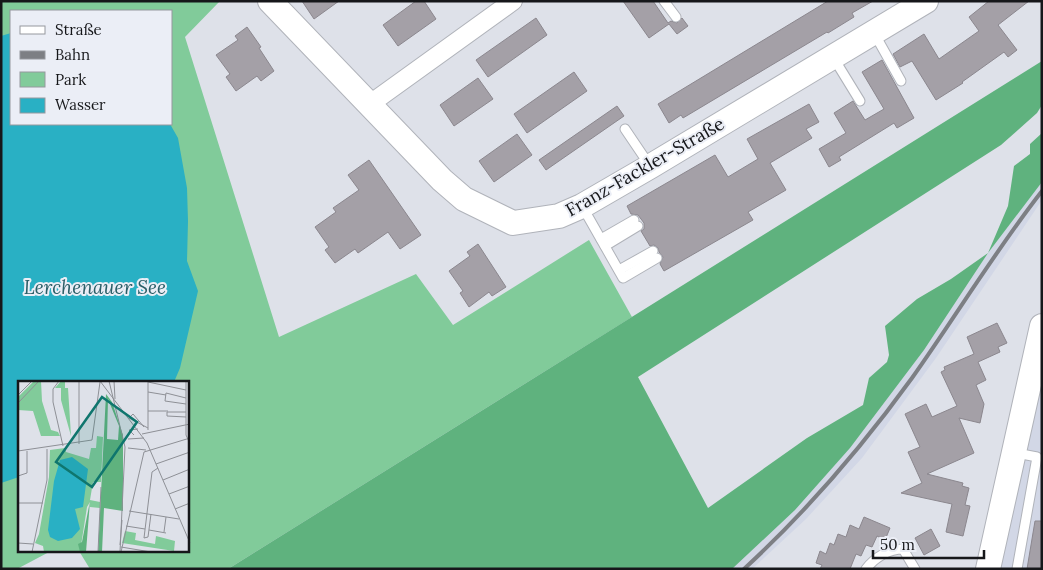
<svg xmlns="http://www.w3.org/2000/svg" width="1043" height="570" viewBox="0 0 1043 570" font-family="Lora,serif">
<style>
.built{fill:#d2d7e6}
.green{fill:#81cb9a;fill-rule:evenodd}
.forest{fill:#5fb27e}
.water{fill:#29b0c4}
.building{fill:#a4a0a7;stroke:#8b878e}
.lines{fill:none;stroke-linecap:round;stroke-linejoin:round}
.lane-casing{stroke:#b0b3ba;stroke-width:11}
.street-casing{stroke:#b0b3ba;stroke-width:20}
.secondary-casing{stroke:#b0b3ba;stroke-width:26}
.lane{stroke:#fff;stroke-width:9}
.street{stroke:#fff;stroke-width:18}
.secondary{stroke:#fff;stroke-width:24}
.rail{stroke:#7d7f84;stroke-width:4}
.labels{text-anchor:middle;stroke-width:4;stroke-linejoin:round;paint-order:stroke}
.street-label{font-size:18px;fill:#16171a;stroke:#ebeef6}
.water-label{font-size:19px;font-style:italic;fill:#2a5e67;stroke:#ebeef6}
.inset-road{fill:none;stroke:#8e9096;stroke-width:1}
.view{fill:#0f766e;fill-opacity:0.15;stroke:#0f766e;stroke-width:2.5}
.inset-edge{fill:none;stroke:#16171a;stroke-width:2.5}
</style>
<rect width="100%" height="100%" fill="#dee1e9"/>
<!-- built -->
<g class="built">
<path d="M1042,182V200L936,358L862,458L806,519L752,569H732L795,510L850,448L924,350L988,253Z"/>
<path d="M1042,337V569H991Z"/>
</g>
<!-- green -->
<path class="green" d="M1,1H220L185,37L279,337L416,274L453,325L589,240L632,317L228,569H90L79,551H188V382H19V551H51L17,569H1ZM11,11H171V124H11Z"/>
<!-- forest -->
<path class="forest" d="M1042,61V105L1037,113L1001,145L638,377L708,508L807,438L863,405L869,378L887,362L889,355L885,326L917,299L951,279L988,253L1008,206L1014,166L1030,154V144L1042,133V182L988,253L924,350L850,448L795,510L732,569H228Z"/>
<!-- water -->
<path class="water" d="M11,33V124H170L178,138L187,188L188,221L187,261L198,291L180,368L174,382H19V477L1,483V36Z"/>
<!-- building -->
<g class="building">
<path d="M302,1H339L314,19Z"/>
<path d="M416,1H424L436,19L398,46L383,25Z"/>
<path d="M623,1H653L668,23L671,21L677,23L682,18L688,26L677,34L669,24L649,38Z"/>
<path d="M828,1H873L852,13L854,17L828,33L827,32L683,118L681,115L669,123L658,104Z"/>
<path d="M989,1H1029L998,25L1017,50L1008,57L1004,52L962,82L963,83L936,100L912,61L900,67L893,54L924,34L939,59L979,31L969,17Z"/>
<path d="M536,18L547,35L488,77L476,60Z"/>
<path d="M247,27L261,47L259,48L274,71L261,81L257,76L236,91L226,77L230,74L216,55L238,40L235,36Z"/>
<path d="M882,60L914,118L897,128L894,123L839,157L841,160L829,167L819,149L846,133L834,113L853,101L865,120L884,109L862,72Z"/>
<path d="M574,72L587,91L527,133L514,114Z"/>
<path d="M478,78L493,99L454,126L440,105Z"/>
<path d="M809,104L819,122L806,129L812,138L770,163L786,190L748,212L753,220L664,271L660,264L663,257L659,252L658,248L654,245L650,246L641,231L644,229V223L638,215L631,214L627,206L715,155L728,177L758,159L747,139Z"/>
<path d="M617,106L624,116L546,170L539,160Z"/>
<path d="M517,134L532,155L494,182L479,161Z"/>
<path d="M369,160L421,235L400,249L388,232L358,253L355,249L335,263L325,250L329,247L315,227L336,212L333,208L359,190L348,175Z"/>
<path d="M478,244L506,287L492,296L489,292L469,307L460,293L463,291L449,271L470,256L467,252Z"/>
<path d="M997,323L1007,343L998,347L1000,352L978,362L986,380L976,385L984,404L980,423L959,418L974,453L927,474L963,483L962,486L969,488L965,505L970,506L963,536L946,532L952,504L901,493L922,483L908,452L920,447L905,414L926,404L932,417L957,406L941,372L945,370L944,367L974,354L967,337Z"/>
<path d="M864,517L890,528L885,540L877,536L872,547L866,545L861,556L856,554L850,569H820L822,565L816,563L820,551L826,554L830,543L834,545L838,534L846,537L850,525L859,529Z"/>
<path d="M1035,521H1042V569H1027Z"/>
<path d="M931,529L940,546L924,555L915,538Z"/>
</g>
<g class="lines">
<defs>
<g id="lane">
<path d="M664,1L676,17"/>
<path d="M874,33L901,81"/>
<path d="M833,57L860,101"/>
<path d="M625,129L650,166"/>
<path d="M582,206L623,278L657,258"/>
<path d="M601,239L634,220"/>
<path d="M605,246L638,226"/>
<path d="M619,270L653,251"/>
<path d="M1016,453L1037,457L1017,569"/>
<path d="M866,569C875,557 889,549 903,549L915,569"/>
</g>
<path id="street" d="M370,104L513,1"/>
<g id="secondary">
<path d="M270,1L442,180L464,199L513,223L559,216L582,206L651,166L926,1"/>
<path d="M988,569L1042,326"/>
</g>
</defs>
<!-- lane casing -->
<use href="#lane" class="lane-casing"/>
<!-- street casing -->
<use href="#street" class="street-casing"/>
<!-- secondary casing -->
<use href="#secondary" class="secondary-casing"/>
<!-- lane -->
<use href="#lane" class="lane"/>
<!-- street -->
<use href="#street" class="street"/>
<!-- secondary -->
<use href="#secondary" class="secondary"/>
<!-- rail -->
<path class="rail" d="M744,569C807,511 862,447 912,378C956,316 995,251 1042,191"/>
</g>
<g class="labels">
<!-- street labels -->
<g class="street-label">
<text transform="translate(645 167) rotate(-30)" y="6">Franz-Fackler-Straße</text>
</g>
<!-- water labels -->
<g class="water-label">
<text x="95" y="294">Lerchenauer See</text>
</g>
</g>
<!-- overview -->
<g transform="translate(18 381)">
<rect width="171" height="171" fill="#dee1e9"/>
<path d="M16,0H23L24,20L33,49L40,51L42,55H23L15,30L0,29V16ZM43,0H47V7H50L53,55L43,19V7H37ZM79,55L85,56L83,101H75L72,119L82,121V127L72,126V121L69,126L62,171H26L25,165L17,162L21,153L31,96L32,69L47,67L48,71L71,78L73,67H78ZM107,150L118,152L117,159L137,163L138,155L157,160L156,170L104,162Z" fill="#81cb9a"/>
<path d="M88,13L94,21L105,54V130L86,127L84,171H80ZM90,18L101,45L100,59L89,58ZM72,120L68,171H62L60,163L64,161Z" fill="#5fb27e" fill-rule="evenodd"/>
<path d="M54,76L70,88L65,126L57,128L62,148L54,157L40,160L32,156L30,149L36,100L42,79Z" fill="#29b0c4"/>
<path class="inset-road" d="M41,0L35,8V21L45,65M82,0L129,62L172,162M91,0L107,66L102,171M96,0L97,18M168,0V54L172,63M130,1L168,9M130,11L148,14M0,14L14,0M168,17L148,12L147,20L168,23M0,22L21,0M130,30H150M168,31H149V35L168,36M112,36L115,33L126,46M111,37L130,47M130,49V0M124,53L172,43M116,54L111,49L120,48M110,58L126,57M61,63V0M110,67L128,69M0,70L74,59L82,1M138,83L172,71M0,95L9,92V70M145,99L172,88M151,113L172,105M0,122H25M157,128L172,122M111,130L161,138M133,133L130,156L126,157L134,91L140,87M108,145L127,148M131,149L148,152M146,151L148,136M0,162L15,163M102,164L104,139M103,166L133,171M14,171L29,99V68M80,171L83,106M103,171L126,71L172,57"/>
<path class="view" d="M84,16L119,41L74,106L38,81Z"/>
<rect width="171" height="171" class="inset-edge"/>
</g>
<!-- border -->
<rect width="1043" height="570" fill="none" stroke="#16171a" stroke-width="5"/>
<!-- legend -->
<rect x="10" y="10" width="162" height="115" fill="#ebeef6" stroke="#96989e"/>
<rect x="20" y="26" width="25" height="8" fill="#ffffff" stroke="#96989e"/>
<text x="55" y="35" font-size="15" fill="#16171a">Straße</text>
<rect x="20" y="51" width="25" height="8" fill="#7d7f84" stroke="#96989e"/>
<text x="55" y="60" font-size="15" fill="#16171a">Bahn</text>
<rect x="20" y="72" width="25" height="15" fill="#81cb9a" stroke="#96989e"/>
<text x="55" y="85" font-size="15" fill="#16171a">Park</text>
<rect x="20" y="98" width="25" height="15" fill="#29b0c4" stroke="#96989e"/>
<text x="55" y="110" font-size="15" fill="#16171a">Wasser</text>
<!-- scale -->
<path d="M873 550v8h111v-8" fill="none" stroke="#16171a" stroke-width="2.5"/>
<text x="880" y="550" font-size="15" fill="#16171a" stroke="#ebeef6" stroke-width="4" paint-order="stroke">50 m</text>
</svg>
